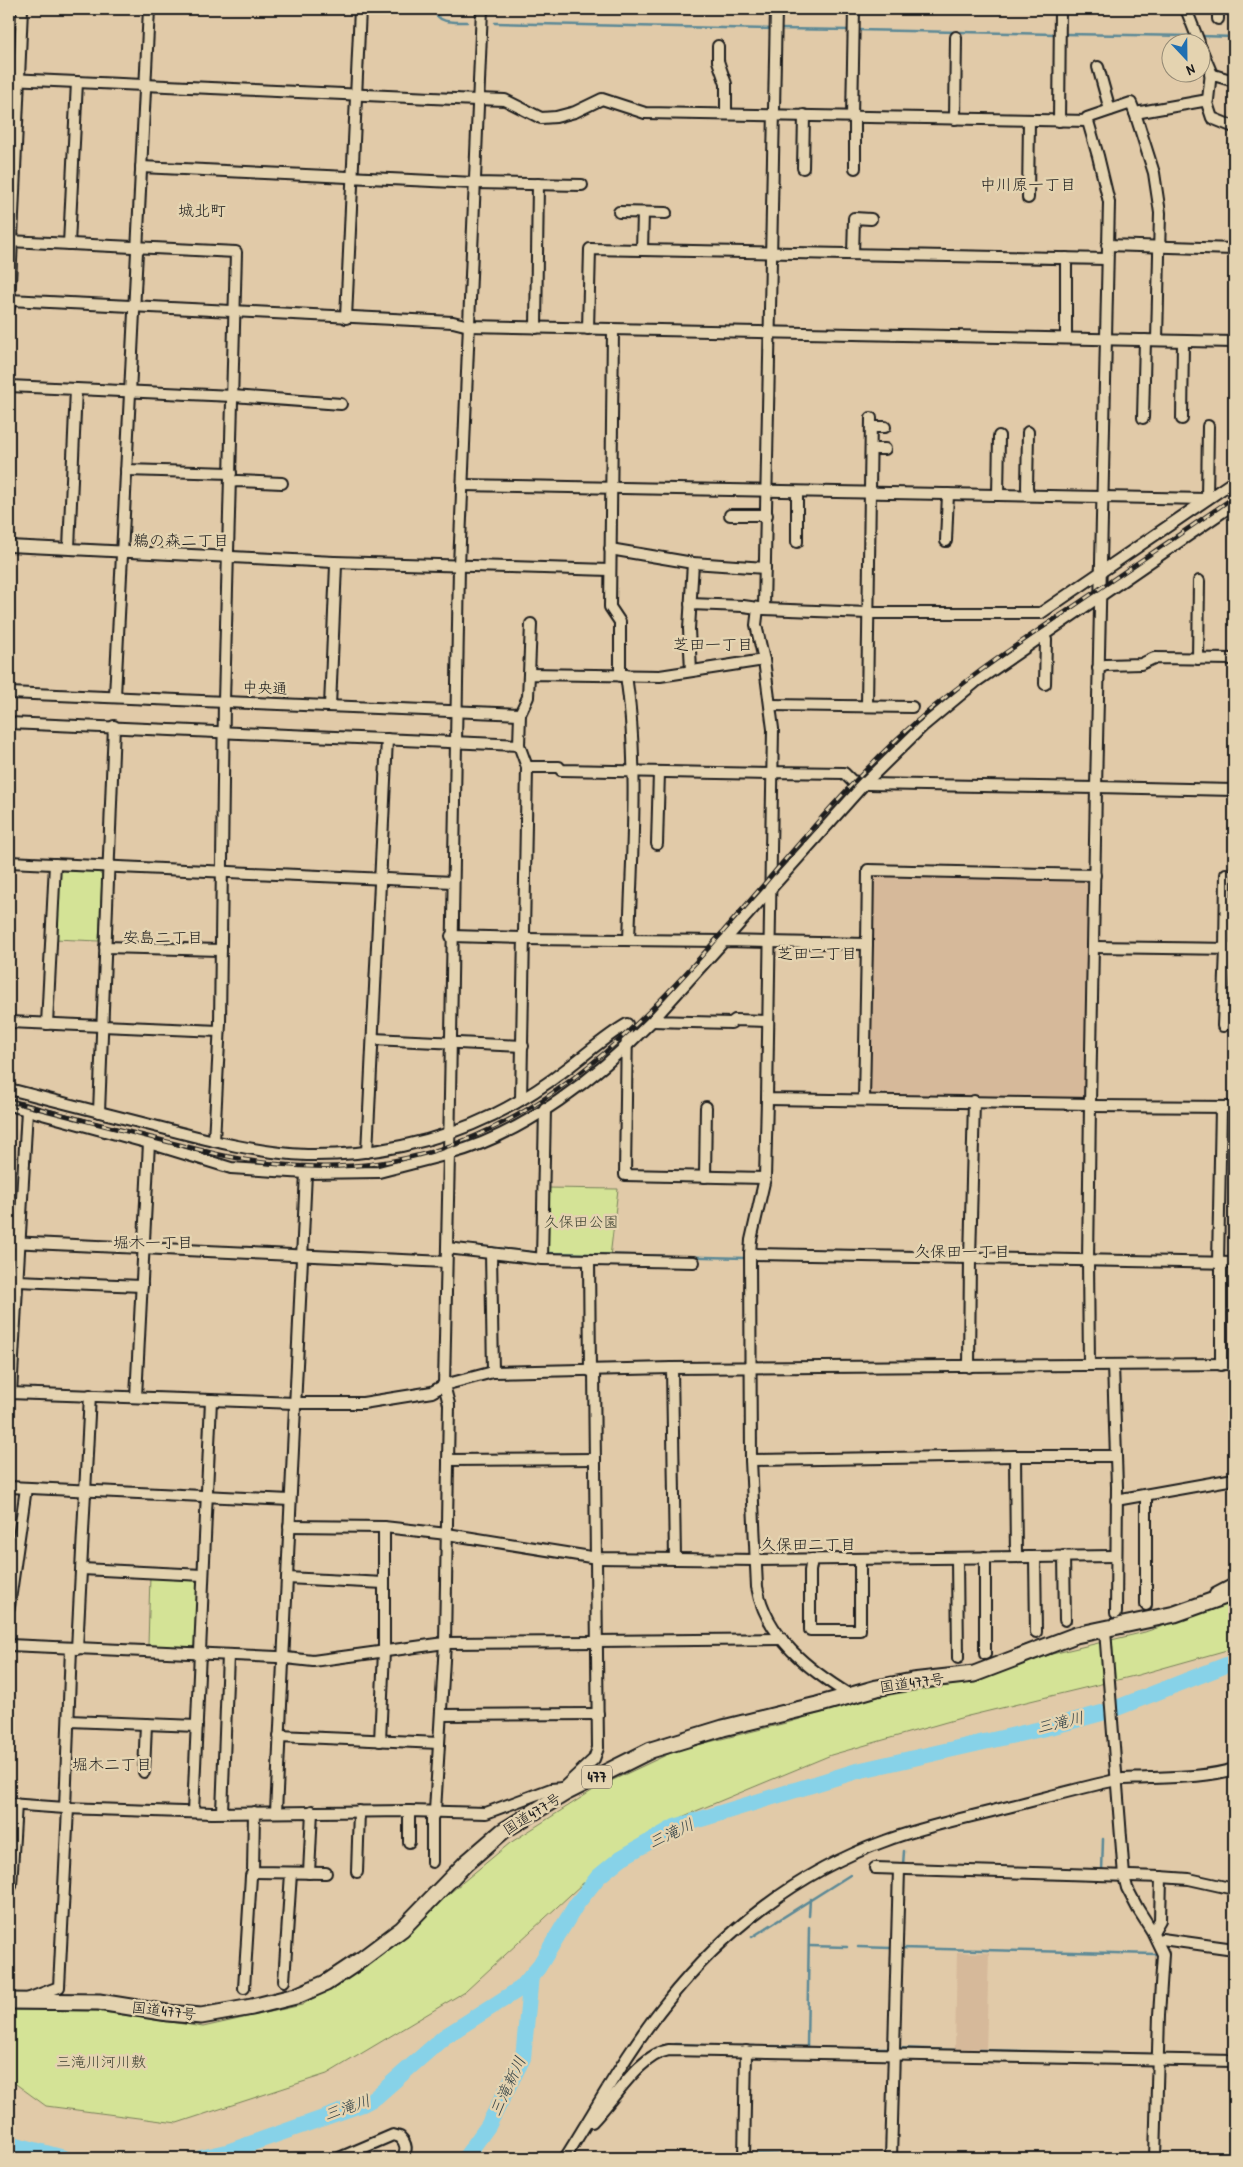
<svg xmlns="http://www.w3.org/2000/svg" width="1243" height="2167" viewBox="0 0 1243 2167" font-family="'Patrick Hand','Klee One',sans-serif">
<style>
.built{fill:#d6b99a}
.green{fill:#d4e396;stroke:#788059}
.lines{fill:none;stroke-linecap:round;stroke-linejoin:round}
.stream{stroke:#5c8996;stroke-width:2.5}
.river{stroke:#87d2e8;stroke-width:16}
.minor-tunnel{stroke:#baa78c;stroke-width:10;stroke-dasharray:10 5;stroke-linecap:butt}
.minor-casing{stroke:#1c1c1c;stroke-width:14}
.highway-casing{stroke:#1c1c1c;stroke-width:19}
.minor{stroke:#e4d3b0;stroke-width:10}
.highway{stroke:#e4d3b0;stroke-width:15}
.rail-casing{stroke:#1c1c1c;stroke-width:4.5}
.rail{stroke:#e4d3b0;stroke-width:2.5;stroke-dasharray:8;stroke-linecap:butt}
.labels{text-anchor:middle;stroke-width:5;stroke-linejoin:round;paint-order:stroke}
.shield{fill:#e4d3b0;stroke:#585348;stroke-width:1}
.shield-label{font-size:14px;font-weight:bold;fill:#1c1c1c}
.street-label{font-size:15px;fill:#1c1c1c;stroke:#e4d3b0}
.park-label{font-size:15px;fill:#414434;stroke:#e4d3b0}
.neighbourhood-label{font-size:16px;fill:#1c1c1c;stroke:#e4d3b0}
.water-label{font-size:16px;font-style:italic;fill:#314045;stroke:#e4d3b0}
</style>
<rect width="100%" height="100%" fill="#e1caa8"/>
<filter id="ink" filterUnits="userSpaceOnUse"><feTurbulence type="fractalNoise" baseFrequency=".02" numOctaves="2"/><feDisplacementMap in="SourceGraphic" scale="10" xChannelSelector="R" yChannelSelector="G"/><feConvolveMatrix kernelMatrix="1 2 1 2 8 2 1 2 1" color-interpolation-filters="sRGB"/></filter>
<g filter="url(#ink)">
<!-- built -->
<g class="built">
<path d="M877,875L1086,879L1091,885L1086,1096L1082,1100L875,1097L869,1092L873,879Z"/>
<path d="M957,1952L989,1953L986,2049L955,2048Z"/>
</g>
<!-- green -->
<g class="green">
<path d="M62,871L99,872L102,876L99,941L55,939L59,874Z"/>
<path d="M547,1188L618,1189L610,1257L547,1255Z"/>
<path d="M150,1576L196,1579L199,1582L196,1645L192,1648L148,1645Z"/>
<path d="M1234,1602V1648L1138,1675L964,1717L831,1755L684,1816L583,1883L466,1991L327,2074L177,2123L46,2106L9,2079V2010L97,2011L203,2027L302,2005L381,1956L445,1897L510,1843L598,1787L677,1750L790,1722L870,1698L972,1682L1052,1654L1145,1632Z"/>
</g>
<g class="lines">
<!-- stream -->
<g class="stream">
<path d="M434,9C437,24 454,22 467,22"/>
<path d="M495,23L774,29"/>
<path d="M779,29L851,30"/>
<path d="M857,30L1055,34"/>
<path d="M1065,34L1192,36"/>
<path d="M1201,36L1234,37"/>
<path d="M469,1245L541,1253"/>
<path d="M546,1253L745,1258"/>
<path d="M774,1259L957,1263"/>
<path d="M983,1263L1082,1265"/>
<path d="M1096,1266H1154"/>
<path d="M903,1865L904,1851"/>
<path d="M1102,1872L1103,1839"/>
<path d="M809,1916L810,1899"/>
<path d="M752,1937L850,1875"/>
<path d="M809,1946L847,1947"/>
<path d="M858,1947L891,1948"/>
<path d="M900,1948L1156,1954"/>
<path d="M675,2044L729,2046"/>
<path d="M736,2046H755"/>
<path d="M772,2046L842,2048"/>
<path d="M807,2047L809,1927"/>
<path d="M859,2048H887"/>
<path d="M897,2048L955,2050"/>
<path d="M979,2050L1148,2054"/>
<path d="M748,2154L886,2158"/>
<path d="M895,2158H915"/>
</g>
<!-- river -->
<g class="river">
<path d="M9,2143L64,2158"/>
<path d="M201,2158L227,2152L363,2104L376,2097L444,2037L521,1988L538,1968L576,1905L598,1877L621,1858L675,1827L857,1771L1054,1726L1109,1711L1234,1662"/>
<path d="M465,2158L488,2126L523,2058L531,1976"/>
</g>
<!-- minor-tunnel -->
<path class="minor-tunnel" d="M306,1173L308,1155"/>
<defs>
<g id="minor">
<path d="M1186,9L1199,42"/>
<path d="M1218,19V9"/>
<path d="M718,46V61L726,84V114"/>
<path d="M1098,67L1110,110"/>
<path d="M1210,74L1234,81"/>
<path d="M9,79L477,100"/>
<path d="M477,99L505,100L541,118L556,117L575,112L602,99L645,113L1088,121"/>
<path d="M1206,100L1212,118L1234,127"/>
<path d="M1135,113L1154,173L1160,213L1157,340"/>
<path d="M852,117L854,9"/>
<path d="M955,119L956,37"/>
<path d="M1059,121L1060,9"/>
<path d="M141,167L474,183L582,185"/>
<path d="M803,168L804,115"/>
<path d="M855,168V117"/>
<path d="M1028,198L1029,120"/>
<path d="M619,212L666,213"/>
<path d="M9,241L236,252L224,701L220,1023L214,1141"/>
<path d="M69,244L77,82"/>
<path d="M1107,245L1234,249"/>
<path d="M642,250L643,213"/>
<path d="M853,254L854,218L871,219"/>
<path d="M9,300L453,322L469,326L1234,342"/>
<path d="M9,307L22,9"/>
<path d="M346,318L360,9"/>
<path d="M536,328L538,184"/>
<path d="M588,329L590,249L1107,259"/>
<path d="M613,330L610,607L620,622V676"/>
<path d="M1066,338V258"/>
<path d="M9,386L233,396L341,404"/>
<path d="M1143,418L1145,340"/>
<path d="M1182,419L1183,341"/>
<path d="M871,427H885"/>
<path d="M1028,432L1027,488L1029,495"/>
<path d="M871,449H885"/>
<path d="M126,470L231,473"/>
<path d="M230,482L238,481L282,483"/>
<path d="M462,485L1207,499"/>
<path d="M998,495L999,436"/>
<path d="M1207,499L1208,426"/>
<path d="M730,515H767"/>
<path d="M946,541L948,494"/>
<path d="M797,542V492"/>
<path d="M9,546L334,562L610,570"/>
<path d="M69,548L76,389"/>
<path d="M610,549L693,563L765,568"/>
<path d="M690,604L743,606L758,608"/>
<path d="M764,609L868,613H1041L1234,481"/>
<path d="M1044,635L1046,640L1045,684"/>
<path d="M1198,659L1199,581"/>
<path d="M1098,668L1106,665L1141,664L1154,658L1234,659"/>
<path d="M691,671L689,629L693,563"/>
<path d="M529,674L531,624"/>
<path d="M626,675C639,762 632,852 629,940"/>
<path d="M9,693L520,714"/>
<path d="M115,696L149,9"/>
<path d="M770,705L912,707"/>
<path d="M330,706L336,565L334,562"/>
<path d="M867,706L871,418"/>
<path d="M9,723L519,745"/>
<path d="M527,767H559L561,770L773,774"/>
<path d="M773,772L844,773L852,781L868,784L1096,788L1090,1104L767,1099L773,729L764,660L756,625L758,608L764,609L776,9"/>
<path d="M1096,787L1234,790"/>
<path d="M1096,788L1109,202L1098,156L1087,118L1131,103L1135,113L1208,100L1211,72L1200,46"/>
<path d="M657,844L659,772"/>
<path d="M9,862L453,882"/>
<path d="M451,936L523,938"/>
<path d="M523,939L724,941L865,783L922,727L977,681L1234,504"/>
<path d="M105,947L221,950"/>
<path d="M1093,947L1234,949"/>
<path d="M1225,949L1226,874"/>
<path d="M768,1021L735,1020L731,1023L652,1021L724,941L867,944L868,870L1095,875"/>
<path d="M9,1022L219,1031"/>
<path d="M47,1024L55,864"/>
<path d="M1223,1026L1226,949"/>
<path d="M373,1039L523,1046"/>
<path d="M9,1089C61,1102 113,1116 166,1129C212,1141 259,1153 307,1155C370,1156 436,1143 493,1115C520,1102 546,1085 569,1067C589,1052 606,1036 627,1024L625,1175L765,1178"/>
<path d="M767,1099L765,1178L751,1240L750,1254L751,1460L757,1587C766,1637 809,1670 850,1695"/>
<path d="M521,1100L527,767L519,745L520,714L528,697L529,674L660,676L764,660"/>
<path d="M864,1100L867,944"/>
<path d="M9,1105L149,1143L231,1168L306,1173L379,1172L449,1154L459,566L482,9"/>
<path d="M1090,1106L1234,1107"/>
<path d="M99,1112L114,726"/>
<path d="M367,1152L387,739"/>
<path d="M705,1177L706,1107"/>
<path d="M9,1242L446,1262"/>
<path d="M447,1248L542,1259L694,1262"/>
<path d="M491,1253L493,1372"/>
<path d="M750,1254L1234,1263"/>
<path d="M542,1259L545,1108"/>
<path d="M589,1260L590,1371"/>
<path d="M1218,1263L1221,1107"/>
<path d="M1221,1263V1365"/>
<path d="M17,1281L142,1286"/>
<path d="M1089,1365L1088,1261L1090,1104"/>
<path d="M1113,1365L1117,1487L1116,1613"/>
<path d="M969,1367L970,1259L974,1101"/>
<path d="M672,1368L675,1559"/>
<path d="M9,1393L295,1403H363L432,1392L444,1385L493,1372L672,1368L1234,1364"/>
<path d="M11,1393L27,1110"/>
<path d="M136,1397L149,1143"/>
<path d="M1015,1456L1016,1557"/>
<path d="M448,1460L595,1459"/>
<path d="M751,1460L1015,1456H1115"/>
<path d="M9,1487L290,1500"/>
<path d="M1116,1500L1234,1479"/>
<path d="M289,1526L384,1527L447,1534L597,1558L755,1560L1116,1556"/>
<path d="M1064,1556L1065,1620"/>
<path d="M985,1557V1654"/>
<path d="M1035,1557L1036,1632"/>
<path d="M957,1558L958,1658"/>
<path d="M812,1559L810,1571V1630H860V1559"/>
<path d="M82,1569L203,1575"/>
<path d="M287,1578L384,1583"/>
<path d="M1215,1594L1234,1584"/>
<path d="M1146,1605V1495"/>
<path d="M9,1607L26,1488"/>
<path d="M1105,1630L1124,1876L1127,1888L1138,1909L1152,1931L1163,1954L1159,2015L1155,2158"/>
<path d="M597,1641L782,1639"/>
<path d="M9,1645L277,1657L313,1661L445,1643L597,1642"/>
<path d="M77,1649L90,1395"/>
<path d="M441,1715L598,1714"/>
<path d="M69,1721L197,1726"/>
<path d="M279,1736L439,1743"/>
<path d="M380,1741L384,1651V1527"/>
<path d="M144,1772L146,1724"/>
<path d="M563,1788L594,1759L598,1748L594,1371"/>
<path d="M9,1804L65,1808L212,1813L409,1811L486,1813L551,1789L563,1788L565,1793"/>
<path d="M65,1808L71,1648"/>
<path d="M409,1811V1842"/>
<path d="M193,1812L211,1400"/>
<path d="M222,1812L228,1655"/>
<path d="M254,1812L253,1872L326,1873"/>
<path d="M276,1812L306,1173"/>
<path d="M432,1862V1818L435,1811L445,1643L449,1404L444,1385L449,1154C525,1134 598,1076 652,1021"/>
<path d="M875,1868L1161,1877L1189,1879L1234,1889"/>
<path d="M357,1872L359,1811"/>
<path d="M309,1873L312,1811"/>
<path d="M11,1886L16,1804"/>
<path d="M1153,1932L1160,1920L1161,1877"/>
<path d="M1158,1942L1162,1939L1234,1949"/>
<path d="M284,1981L291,1873"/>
<path d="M244,1988L251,1876L253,1872"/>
<path d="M27,1999L59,1987L68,1808"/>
<path d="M592,2122C613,2101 640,2054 669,2050L1234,2061"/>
<path d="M339,2158L393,2135L400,2137C407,2144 407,2151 402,2158"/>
<path d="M565,2158C598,2106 627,2051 666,2003C723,1931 798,1872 885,1841C924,1826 967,1818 1008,1807C1044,1798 1080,1788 1116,1780C1126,1778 1138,1779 1149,1778C1177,1777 1207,1777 1234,1769"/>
<path d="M744,2158L746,2051"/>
<path d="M891,2158L899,1869"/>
</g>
<path id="highway" d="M9,2001L99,2002L168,2013L201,2016L252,2007L296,1996L326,1983L362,1959L402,1929L466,1863L503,1831L565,1793L651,1750L723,1728L817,1705L877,1688L912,1681L974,1674L1076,1635L1175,1614L1234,1593"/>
</defs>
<!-- minor casing -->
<use href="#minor" class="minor-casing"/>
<!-- highway casing -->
<use href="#highway" class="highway-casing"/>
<!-- minor -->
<use href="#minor" class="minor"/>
<!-- highway -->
<use href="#highway" class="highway"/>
<defs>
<path id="rail" d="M9,1101C57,1113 105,1126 153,1138C194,1148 234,1160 276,1164C578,1197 710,916 897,739C949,690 1009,650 1068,610C1124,572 1179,535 1234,497"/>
</defs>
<!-- rail casing -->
<use href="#rail" class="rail-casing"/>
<!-- rail -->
<use href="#rail" class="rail"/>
</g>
</g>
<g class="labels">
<!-- shield labels -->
<rect class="shield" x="582" y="1765.5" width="30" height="23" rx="4"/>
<g class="shield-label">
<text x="597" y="1782">477</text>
</g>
<!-- street labels -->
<g class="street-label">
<text transform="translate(265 688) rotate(2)" y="5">中央通</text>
<text transform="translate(912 1683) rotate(-8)" y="5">国道477号</text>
<text transform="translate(532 1814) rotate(-32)" y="5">国道477号</text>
<text transform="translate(164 2011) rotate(7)" y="5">国道477号</text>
</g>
<!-- park labels -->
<g class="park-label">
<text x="581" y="1227">久保田公園</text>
<text x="101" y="2067">三滝川河川敷</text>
</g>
<!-- neighbourhood labels -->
<g class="neighbourhood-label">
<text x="1028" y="190">中川原一丁目</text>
<text x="202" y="216">城北町</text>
<text x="181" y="546">鵜の森二丁目</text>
<text x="713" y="650">芝田一丁目</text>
<text x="163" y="943">安島二丁目</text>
<text x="817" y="959">芝田二丁目</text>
<text x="153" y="1248">堀木一丁目</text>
<text x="962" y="1257">久保田一丁目</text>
<text x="808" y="1550">久保田二丁目</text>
<text x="112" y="1770">堀木二丁目</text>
</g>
<!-- water labels -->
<g class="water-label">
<text transform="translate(1060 1722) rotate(-13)" y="6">三滝川</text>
<text transform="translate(671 1833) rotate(-25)" y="6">三滝川</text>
<text transform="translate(507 2086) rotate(-65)" y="6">三滝新川</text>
<text transform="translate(347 2107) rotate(-19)" y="6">三滝川</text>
</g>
</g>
<!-- margin -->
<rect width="1243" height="2167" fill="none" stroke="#e4d3b0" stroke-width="30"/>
<rect x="15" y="15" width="1213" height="2137" fill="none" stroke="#1c1c1c" stroke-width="2" filter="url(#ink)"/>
<!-- north arrow -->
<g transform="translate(1186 58) rotate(158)"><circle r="24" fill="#e4d3b0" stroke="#948a75"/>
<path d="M0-4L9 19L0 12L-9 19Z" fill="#1f6fb2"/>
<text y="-8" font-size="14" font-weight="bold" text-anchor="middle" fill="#1c1c1c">N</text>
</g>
</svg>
